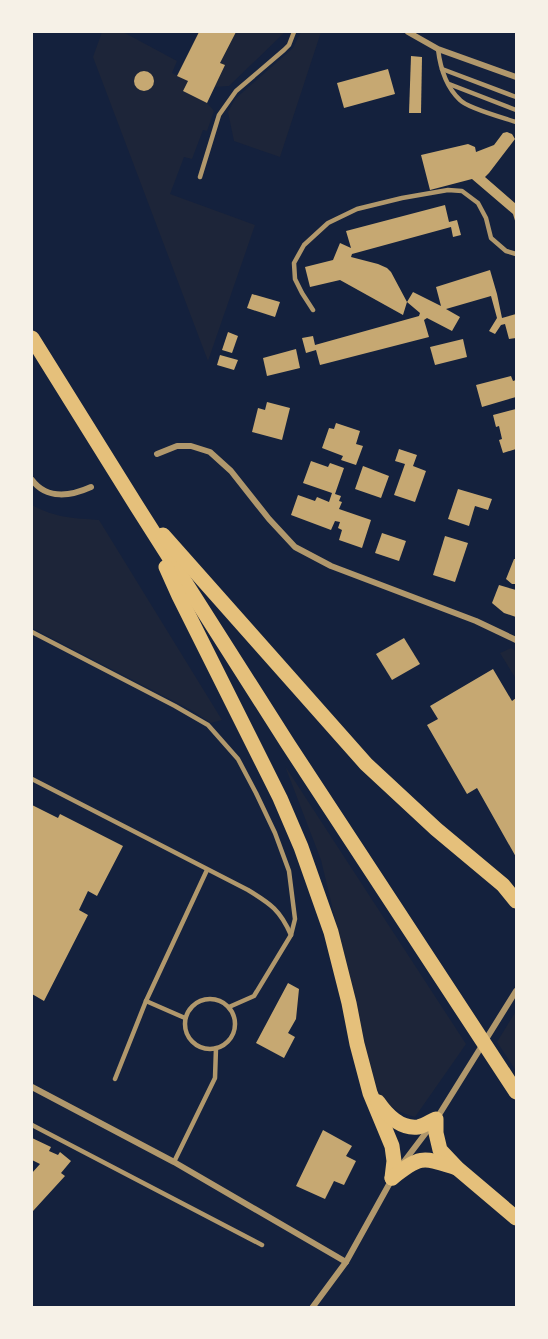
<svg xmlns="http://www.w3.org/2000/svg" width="548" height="1339" viewBox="0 0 548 1339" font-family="'Fira Sans Condensed',sans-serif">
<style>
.green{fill:#1d2539}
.building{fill:#c6a872}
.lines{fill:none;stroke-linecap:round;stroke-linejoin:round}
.service{stroke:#b1986c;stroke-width:4.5}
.minor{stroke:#b1986c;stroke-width:6}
.trunk{stroke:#e5c07b;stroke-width:15}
</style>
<rect width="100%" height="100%" fill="#14213d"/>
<!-- green -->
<g class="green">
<path d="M102,32H123L177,61L172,73L188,81L183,91L207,103L214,111L207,131L203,130L192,159L184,157L170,194L255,225L208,361L93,57Z"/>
<path d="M236,32H285L229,86L214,87L224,66L220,63Z"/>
<path d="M301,32H321L280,157L234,141L228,112L235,99L293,48Z"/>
<path d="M32,505C56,518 72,518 99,520L222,720L211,723L191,710L32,628Z"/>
<path d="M511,648L516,651V679L500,653Z"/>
<path d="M285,766L466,1044L415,1117C392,1110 388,1105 375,1086L321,860Z"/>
<path d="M516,1011V1071L497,1042Z"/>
</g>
<!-- building -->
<g class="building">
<path d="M199,32H236L220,63L225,65L207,103L183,91L188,81L177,76Z"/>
<path d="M411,56L422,57L421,113H409Z"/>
<path d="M388,69L395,94L344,108L337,83Z"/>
<circle cx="144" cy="81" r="10"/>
<path d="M507,132L512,134L515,139L489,173L485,177L516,204V224L513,214L472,179L430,190L421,155L468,144L475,147L476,152L494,145L503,133Z"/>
<path d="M445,205L449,222L457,220L461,235L453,237L451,227L352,254L351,257L378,264L387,268L391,272L407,302L403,315L340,280L310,287L305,267L333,260L340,243L351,248L346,231Z"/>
<path d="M490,270L497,294L502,318L516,314V338L509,339L505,324L501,325L495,334L489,331L497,318L491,296L446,309L460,317L452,331L427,318L424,320L429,337L320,365L316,350L306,353L302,338L313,336L315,345L419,316L420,313L407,302L413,292L441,306L436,287Z"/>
<path d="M252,294L280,302L275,317L247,308Z"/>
<path d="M228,332L238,336L232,353L222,350Z"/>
<path d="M463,339L467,357L435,365L430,347Z"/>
<path d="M296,349L300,368L267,376L263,358Z"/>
<path d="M220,355L238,360L234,370L217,365Z"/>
<path d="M511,376L513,381L516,380V397L482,407L476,385Z"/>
<path d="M267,402L290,408L282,440L252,432L258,408L265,410Z"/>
<path d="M516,409V449L503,453L499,440L502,439L499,426L496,427L493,415Z"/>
<path d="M336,423L360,431L356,444L363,446L356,465L341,460L343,456L322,448L329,428L334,429Z"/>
<path d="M399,449L417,455L413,466L426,471L415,502L394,495L405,464L395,461Z"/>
<path d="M311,461L328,467L330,463L344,468L335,494L341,496L339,501L342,502L339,509L371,520L362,548L339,540L342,530L338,528L340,522L335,521L331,530L291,515L298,495L315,501L317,497L329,502L332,493L303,483Z"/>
<path d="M363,466L389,476L381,498L355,489Z"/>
<path d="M458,489L492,499L488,510L475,506L469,526L448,519Z"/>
<path d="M382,533L406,541L399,561L375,553Z"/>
<path d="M445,536L468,543L455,582L433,575Z"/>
<path d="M514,559H516V584H512L506,579Z"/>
<path d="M499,585L516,590V617L504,613L492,603Z"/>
<path d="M404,638L420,664L392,680L376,654Z"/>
<path d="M493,669L512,701L516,698V857L477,788L467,794L427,725L438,719L430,706Z"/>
<path d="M32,805L58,818L60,814L123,846L97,896L88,891L79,910L88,915L44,1001L32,994Z"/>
<path d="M288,983L299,989L296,1019L288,1033L295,1037L284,1058L256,1043Z"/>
<path d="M323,1130L352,1146L346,1156L356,1161L344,1185L334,1181L325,1199L296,1186Z"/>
<path d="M32,1138L51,1147L49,1151L58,1155L60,1152L71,1161L61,1173L65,1176L33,1211L32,1209V1173L40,1164L32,1160Z"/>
</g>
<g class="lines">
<!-- service -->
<g class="service">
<path d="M438,49C440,66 446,87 460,100C467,108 504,118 516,122"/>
<path d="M442,69L516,97"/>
<path d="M449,84L516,110"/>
<path d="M200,177L219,115L236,91L284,50L289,45L294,32"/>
<path d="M313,310L302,293L295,279L294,263L304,245L328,223L357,209L402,198L448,190L462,191L478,203L486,218L491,238L506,251L516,254"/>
<path d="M32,632L175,706L208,725L238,759L256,793L275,833L289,871L295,919L291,935L254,996L229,1007"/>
<path d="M32,779L248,890C271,904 280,910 291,935"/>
<circle cx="210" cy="1024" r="25"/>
<path d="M146,1001L185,1018"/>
<path d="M115,1079L146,1001L207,870"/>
<path d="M32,1125L262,1245"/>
<path d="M174,1162L215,1078L216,1048"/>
</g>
<!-- minor -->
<g class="minor">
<path d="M408,32L438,49L516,77"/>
<path d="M157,454L177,446H191L210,452L231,471L269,519L295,547L331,566L476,621L516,640"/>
<path d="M32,480C47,500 71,496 91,487"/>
<path d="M32,1087L174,1162L346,1262"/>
<path d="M437,1118L516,991"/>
<path d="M403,1163L431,1126"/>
<path d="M312,1308L346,1262L392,1179"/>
</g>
<!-- trunk -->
<g class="trunk">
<path d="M32,338L136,505L288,744L516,1092"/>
<path d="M163,535L366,764L436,829L503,885L516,901"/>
<path d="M166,567L179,596L280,798L301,847L331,932L349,1003L357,1044L370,1093L392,1146L394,1161L392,1178"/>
<path d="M378,1102C387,1115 401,1129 418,1127C424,1126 431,1121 436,1119V1133L440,1150L457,1168L516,1218"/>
<path d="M392,1178C421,1155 422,1157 457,1168"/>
</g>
</g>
<!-- border -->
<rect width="548" height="1339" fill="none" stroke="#f6f1e7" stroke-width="66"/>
</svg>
